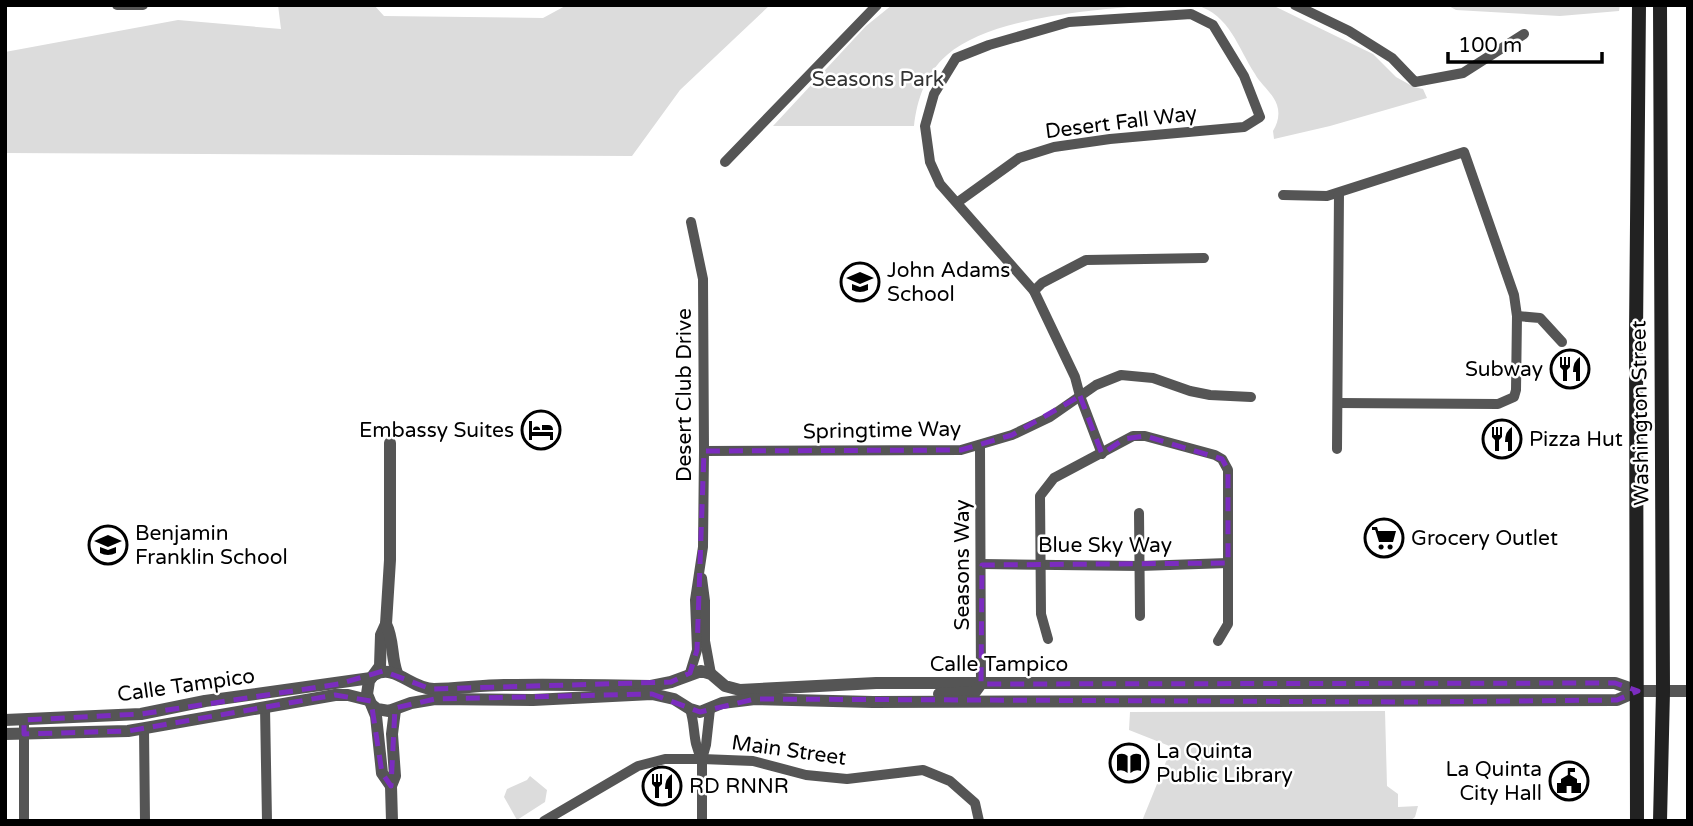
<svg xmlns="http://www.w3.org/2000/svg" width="1693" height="826" viewBox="0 0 1693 826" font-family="'Varela Round',sans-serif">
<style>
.green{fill:#dcdcdc}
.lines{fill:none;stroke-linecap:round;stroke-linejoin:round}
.minor{stroke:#555;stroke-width:10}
.tertiary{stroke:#555;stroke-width:12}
.secondary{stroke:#222;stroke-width:14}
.marked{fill:none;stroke:#7b2cbf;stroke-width:5;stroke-dasharray:14 9;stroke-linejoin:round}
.labels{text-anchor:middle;stroke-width:5;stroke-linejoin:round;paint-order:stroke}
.park-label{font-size:21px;fill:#333;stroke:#fff}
.street-label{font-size:21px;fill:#000;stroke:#fff}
.poi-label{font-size:21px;fill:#000;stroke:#fff;text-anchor:start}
</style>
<rect width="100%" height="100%" fill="#fff"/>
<!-- green -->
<g class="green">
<path d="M278,5H374L384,16L543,18L567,5H770L680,90L632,156L5,153V52L178,20L281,29Z"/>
<path d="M892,5H1153C1096,10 992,16 947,55C926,73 917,99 914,126H773L866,26Z"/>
<path d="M1196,5H1272L1373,54L1396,77L1414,87L1423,89L1427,98L1330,126L1274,139L1273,131C1278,123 1280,114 1277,105C1273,93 1261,85 1255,74C1238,48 1230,15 1196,5Z"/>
<path d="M1447,5H1620L1619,11L1560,16L1456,10Z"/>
<path d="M1385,711L1387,786L1398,794V807L1418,806L1415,817L1410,821H1142L1172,747L1129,730L1130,712Z"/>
<path d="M530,776L547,790L545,802L517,820L504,797L507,789L527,780Z"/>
</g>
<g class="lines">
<!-- minor -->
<g class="minor">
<path d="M117,5H143"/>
<path d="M1295,5L1349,31L1392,58L1415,82L1463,73L1524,34"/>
<path d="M725,162L877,5"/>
<path d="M1283,195L1327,196L1464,152L1514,295L1517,316L1516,390L1514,397L1498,404L1338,403"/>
<path d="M958,202L1019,158L1054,147L1110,139L1244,127L1260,117L1244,76L1213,25L1191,14L1069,22L989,45L956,58L934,94L925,126L930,162L940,184L1034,291L1075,377L1080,396L1102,454"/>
<path d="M1034,291L1042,283L1086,260L1204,258"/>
<path d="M1517,316L1540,318L1562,342"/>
<path d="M980,446L981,684"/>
<path d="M1337,449L1339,193"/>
<path d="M704,451L961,450L1012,435L1050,417L1096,385L1121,375L1153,378L1190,391L1210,395L1251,397"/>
<path d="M1139,513L1140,616"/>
<path d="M982,564L1140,566L1228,563"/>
<path d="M702,578L705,601V641L711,674"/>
<path d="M1048,639L1041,614L1040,496L1054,478L1133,436H1145L1215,455L1222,459L1228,470V624L1218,641"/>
<path d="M690,673L697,650L695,600L703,547L704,451L703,279L691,222"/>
<path d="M265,707L267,821"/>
<path d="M690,709C696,727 692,742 702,759"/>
<path d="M24,720V821"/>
<path d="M144,729L145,821"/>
<path d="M544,821L638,766L665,759H702L753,761L806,775L847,779L923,770L950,781L975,803L979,821"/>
<path d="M702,821V759L706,745L710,709"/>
</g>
<!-- tertiary -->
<g class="tertiary">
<path d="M390,443V560L386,624L381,635L380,666L369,681L367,694L376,716L382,773L391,786"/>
<path d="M386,624C394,640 391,657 397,673"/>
<path d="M374,675C395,663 411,689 434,689C457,689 481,685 504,685C553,684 602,685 651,686L671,682L701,671L711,674L725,686L740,690L876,683H1615L1638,691H1688"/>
<path d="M939,694L975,692L980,685"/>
<path d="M372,705L377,709L389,711L411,703L435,699L533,700L652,694L674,699L690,709L700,712L722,703L755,699L873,702L1617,700L1638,691"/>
<path d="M5,720L141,714L205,701L371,678"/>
<path d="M5,734L128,731L335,695H348L368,700"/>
<path d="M392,821L391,786L395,776L392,734L395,710"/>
</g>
<!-- secondary -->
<g class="secondary">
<path d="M1660,5L1663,691L1660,821"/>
<path d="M1637,821L1636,333L1639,5"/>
</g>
</g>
<!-- marked area -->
<path class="marked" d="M1080,396L1102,454L1124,439L1145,436L1222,459L1228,470V563L982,565L981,684L1615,683L1638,691L1617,700L1409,702L755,699L700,712L652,694L435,699L395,708L391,786L382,773L371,701L335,695L128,731L24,734V720L141,714L339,684L383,671L431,689L671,682L690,673L697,650L704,451L961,450L1012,435Z"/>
<!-- icons -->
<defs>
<symbol id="school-ring" viewBox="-11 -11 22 22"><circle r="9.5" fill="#fff" stroke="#000" stroke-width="1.5"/><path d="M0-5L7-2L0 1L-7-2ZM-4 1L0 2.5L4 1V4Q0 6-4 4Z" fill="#000"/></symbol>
<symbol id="restaurant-ring" viewBox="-11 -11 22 22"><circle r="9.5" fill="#fff" stroke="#000" stroke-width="1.5"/><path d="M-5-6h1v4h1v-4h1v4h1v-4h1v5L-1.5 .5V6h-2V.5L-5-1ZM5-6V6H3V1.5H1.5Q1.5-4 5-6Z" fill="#000"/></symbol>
<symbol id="hotel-ring" viewBox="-11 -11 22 22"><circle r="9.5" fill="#fff" stroke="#000" stroke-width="1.5"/><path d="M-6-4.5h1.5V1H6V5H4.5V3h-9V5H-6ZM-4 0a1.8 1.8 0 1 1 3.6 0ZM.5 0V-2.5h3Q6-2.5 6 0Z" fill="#000"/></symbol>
<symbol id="supermarket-ring" viewBox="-11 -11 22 22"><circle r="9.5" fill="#fff" stroke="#000" stroke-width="1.5"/><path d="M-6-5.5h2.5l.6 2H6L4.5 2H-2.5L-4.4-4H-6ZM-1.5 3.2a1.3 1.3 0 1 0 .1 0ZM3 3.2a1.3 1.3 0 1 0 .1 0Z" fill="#000"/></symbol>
<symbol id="library-ring" viewBox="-11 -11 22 22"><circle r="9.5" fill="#fff" stroke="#000" stroke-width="1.5"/><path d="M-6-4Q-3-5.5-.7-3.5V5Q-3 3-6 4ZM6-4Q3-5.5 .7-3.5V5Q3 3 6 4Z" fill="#000"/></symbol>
<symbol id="civic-ring" viewBox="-11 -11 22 22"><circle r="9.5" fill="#fff" stroke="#000" stroke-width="1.5"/><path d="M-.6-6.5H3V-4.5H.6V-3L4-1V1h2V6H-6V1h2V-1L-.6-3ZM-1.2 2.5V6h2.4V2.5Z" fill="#000"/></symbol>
</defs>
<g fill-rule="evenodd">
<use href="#school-ring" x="838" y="260" width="44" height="44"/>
<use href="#restaurant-ring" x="1548" y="347" width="44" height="44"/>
<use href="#hotel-ring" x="519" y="408" width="44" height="44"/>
<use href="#restaurant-ring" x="1480" y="417" width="44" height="44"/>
<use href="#supermarket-ring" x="1362" y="516" width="44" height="44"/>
<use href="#school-ring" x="86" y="523" width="44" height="44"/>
<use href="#library-ring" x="1107" y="741" width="44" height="44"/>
<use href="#civic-ring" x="1547" y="759" width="44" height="44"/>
<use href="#restaurant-ring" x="640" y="764" width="44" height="44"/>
</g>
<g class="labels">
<!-- park labels -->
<g class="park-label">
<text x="878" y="86">Seasons Park</text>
</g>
<!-- street labels -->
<g class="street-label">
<text transform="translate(1121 122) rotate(-7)" y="7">Desert Fall Way</text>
<text transform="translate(684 395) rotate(-90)" y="7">Desert Club Drive</text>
<text transform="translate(1640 413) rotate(-91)" y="7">Washington Street</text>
<text transform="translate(882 430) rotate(-1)" y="7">Springtime Way</text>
<text x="1105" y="552">Blue Sky Way</text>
<text transform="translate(962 565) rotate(-90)" y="7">Seasons Way</text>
<text x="999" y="671">Calle Tampico</text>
<text transform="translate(186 685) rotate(-8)" y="7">Calle Tampico</text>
<text transform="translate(789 750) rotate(8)" y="7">Main Street</text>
</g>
<!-- poi labels -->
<g class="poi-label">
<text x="887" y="277">John Adams<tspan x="887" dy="24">School</tspan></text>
<text x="1543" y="376" text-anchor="end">Subway</text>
<text x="514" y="437" text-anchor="end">Embassy Suites</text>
<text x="1529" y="446">Pizza Hut</text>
<text x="135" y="540">Benjamin<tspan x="135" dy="24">Franklin School</tspan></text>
<text x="1411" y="545">Grocery Outlet</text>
<text x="1156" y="758">La Quinta<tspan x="1156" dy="24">Public Library</tspan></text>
<text x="1542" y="776" text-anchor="end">La Quinta<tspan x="1542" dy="24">City Hall</tspan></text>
<text x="689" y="793">RD RNNR</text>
</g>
</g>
<!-- border -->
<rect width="1693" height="826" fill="none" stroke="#000000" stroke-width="14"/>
<!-- scale -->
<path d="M1448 52v10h154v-10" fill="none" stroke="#000000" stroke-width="3.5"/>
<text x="1458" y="52" font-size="21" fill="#000000" stroke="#ffffff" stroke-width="5" paint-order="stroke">100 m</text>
</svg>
